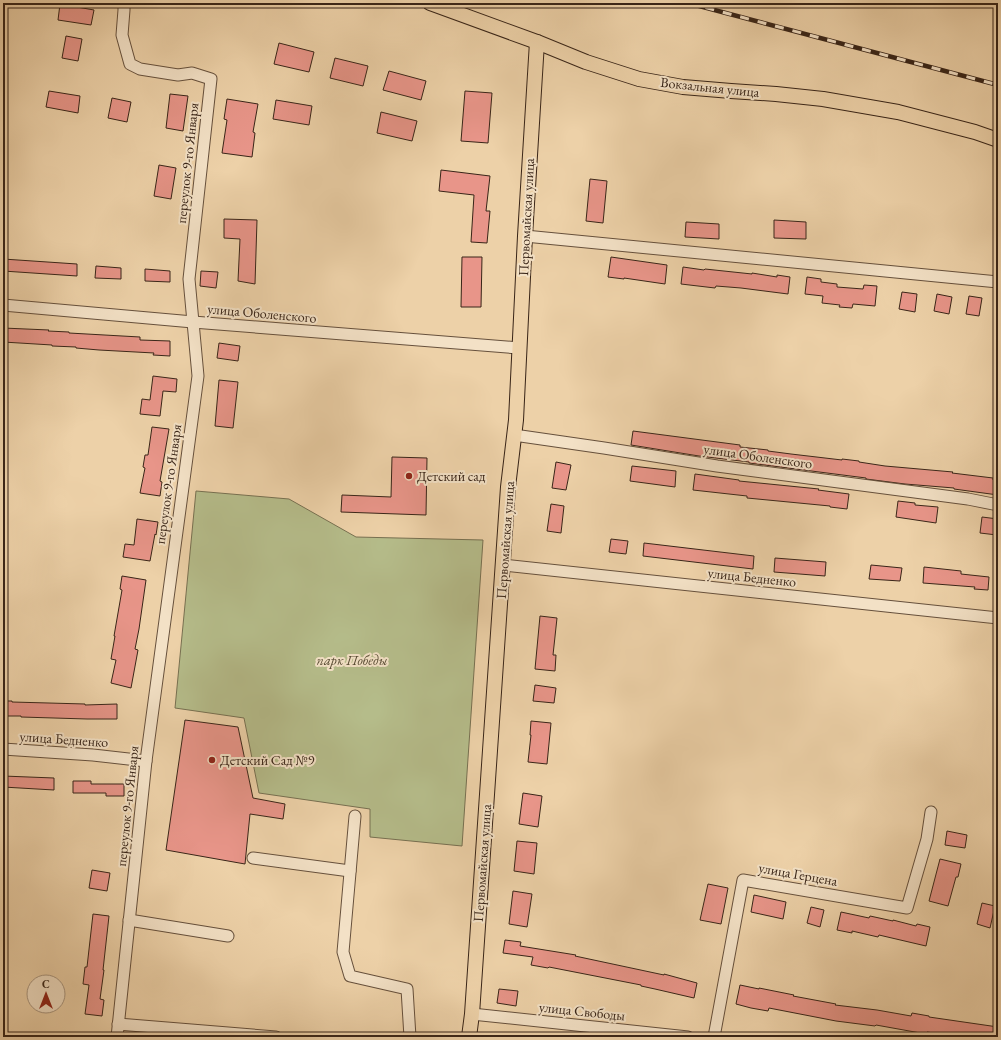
<svg xmlns="http://www.w3.org/2000/svg" width="1001" height="1040" viewBox="0 0 1001 1040" font-family="'EB Garamond',serif">
<style>
.green{fill:#b5bc8a;stroke:#777051}
.building{fill:#e89589;stroke:#392518}
.lines{fill:none;stroke-linecap:round;stroke-linejoin:round}
.minor-casing{stroke:#66503c;stroke-width:13}
.major-casing{stroke:#392518;stroke-width:16}
.minor{stroke:#f3e1c6;stroke-width:11}
.major{stroke:#edd1a8;stroke-width:14}
.rail-casing{stroke:#392518;stroke-width:4.5}
.rail{stroke:#f3e1c6;stroke-width:3;stroke-dasharray:9;stroke-linecap:butt}
.poi-dot{fill:#8f2418;stroke:#f3e1c6;stroke-width:1.5}
.labels{text-anchor:middle;stroke-width:4;stroke-linejoin:round;paint-order:stroke}
.street-label{font-size:14px;fill:#392518;stroke:#f3e1c6}
.poi-label{font-size:14px;fill:#392518;stroke:#f3e1c6;text-anchor:start}
.park-label{font-size:14px;font-style:italic;fill:#584b34;stroke:#f3e1c6}
</style>
<rect width="100%" height="100%" fill="#edd1a8"/>
<filter id="stains"><feTurbulence type="fractalNoise" baseFrequency=".005" numOctaves="4"/><feColorMatrix values="0 0 0 0 .2 0 0 0 0 .09 0 0 0 0 .02 0 0 0 .5 -.17"/></filter>
<radialGradient id="worn" r=".72"><stop offset=".6" stop-color="#630" stop-opacity="0"/><stop offset="1" stop-color="#630" stop-opacity=".3"/></radialGradient>
<!-- green -->
<path class="green" d="M196,491L289,499L356,537L483,540L462,846L370,837V809L259,793L244,718L175,708Z"/>
<!-- building -->
<g class="building">
<path d="M60,4L94,10L91,25L58,20Z"/>
<path d="M66,36L82,39L78,61L62,58Z"/>
<path d="M279,43L314,52L309,72L274,64Z"/>
<path d="M335,58L368,66L363,86L330,78Z"/>
<path d="M389,71L426,81L421,100L383,90Z"/>
<path d="M49,91L80,96L78,113L46,107Z"/>
<path d="M465,91L492,93L488,143L461,141Z"/>
<path d="M170,94L188,96L183,131L166,128Z"/>
<path d="M112,98L131,102L127,122L108,118Z"/>
<path d="M227,99L258,104L253,132L255,133L252,157L222,153L227,120L224,119Z"/>
<path d="M276,100L312,106L309,125L273,119Z"/>
<path d="M381,112L417,121L412,141L377,133Z"/>
<path d="M159,165L176,168L171,199L154,196Z"/>
<path d="M441,170L490,176L486,211H490L487,243L471,242L474,195L439,191Z"/>
<path d="M590,179L607,181L603,223L586,221Z"/>
<path d="M224,219L257,220L255,284L238,281L240,239L224,238Z"/>
<path d="M774,220L806,222V239L774,238Z"/>
<path d="M686,222L719,224V239L685,237Z"/>
<path d="M462,257H482L481,307H461Z"/>
<path d="M611,257L667,265L665,284L624,278V279L608,277Z"/>
<path d="M3,259L77,264V276L3,271Z"/>
<path d="M96,266L121,268V279L95,278Z"/>
<path d="M683,267L704,270L705,269L752,274V273L777,277V275L790,277L788,294L741,288L716,286L715,288L681,284Z"/>
<path d="M145,269L170,271V282L145,281Z"/>
<path d="M201,271L218,272L216,288L200,286Z"/>
<path d="M807,277L821,279V282L837,284V287L863,289L864,285L877,286L875,306L853,304L852,308L839,307L840,305L822,303L823,296L805,294Z"/>
<path d="M902,292L917,294L915,312L899,309Z"/>
<path d="M937,294L952,297L949,314L934,311Z"/>
<path d="M969,296L982,298L979,316L966,314Z"/>
<path d="M3,328L49,330L48,331L69,332V333L140,337V340L170,341V356L153,355L154,353L99,350L76,348V347L52,346V345L3,342Z"/>
<path d="M219,343L240,346L238,361L217,358Z"/>
<path d="M153,376L177,379L176,392L163,391L160,416L140,414L142,399L150,400Z"/>
<path d="M219,380L238,382L233,428L215,426Z"/>
<path d="M152,427L169,429L160,481L162,482L160,496L140,493L145,468L143,467L145,455H148Z"/>
<path d="M633,431L740,445V447L768,450V451L791,454L842,460V459L859,461V462L885,466L953,472L952,473L993,478V480H998V495L954,489V488L905,484L866,479V478L749,463V462L699,456L631,445Z"/>
<path d="M392,457L427,458L426,515L341,512L342,495L391,497Z"/>
<path d="M556,462L571,465L566,490L552,488Z"/>
<path d="M632,466L676,471L675,487L630,481Z"/>
<path d="M695,474L739,480V481L819,489L818,490L849,494L847,509L830,507V506L747,498V496L693,490Z"/>
<path d="M898,501L915,503V505L938,507L936,523L896,517Z"/>
<path d="M551,504L564,506L561,533L547,531Z"/>
<path d="M982,517L998,519L997,535L980,533Z"/>
<path d="M137,519L158,522L156,535L155,534L150,561L123,557L125,544L134,545Z"/>
<path d="M611,539L628,541L626,554L609,552Z"/>
<path d="M644,543L754,556L753,569L643,556Z"/>
<path d="M775,558L826,562L825,576L774,572Z"/>
<path d="M871,565L902,568L900,581L869,579Z"/>
<path d="M924,567L961,571V574L989,577L988,590L974,589L975,587L923,583Z"/>
<path d="M122,576L146,580L139,629L135,649L138,650L131,688L111,683L116,660L111,659L115,636H114L122,590L120,589Z"/>
<path d="M540,616L557,618L553,655H556L555,671L535,669Z"/>
<path d="M535,685L556,688L554,703L533,701Z"/>
<path d="M3,701H12V702L85,704V705L117,704V719H87L21,717V716H3Z"/>
<path d="M185,720L238,727L253,798L285,804L283,819L250,814L245,864L166,850Z"/>
<path d="M531,721L551,723L547,764L528,762L531,735H530Z"/>
<path d="M3,776L54,778V790L3,787Z"/>
<path d="M73,781H91V784H124V796H106V793H73Z"/>
<path d="M523,793L542,796L538,827L519,824Z"/>
<path d="M947,831L967,835L965,848L945,845Z"/>
<path d="M517,841L537,843L534,874L514,871Z"/>
<path d="M940,859L961,864L958,877H956L948,906L929,901Z"/>
<path d="M92,870L110,873L107,891L89,888Z"/>
<path d="M708,884L728,888L721,924L700,920Z"/>
<path d="M513,891L532,894L527,927L509,924Z"/>
<path d="M754,895L786,902L783,919L751,912Z"/>
<path d="M982,903L995,906L990,928L977,924Z"/>
<path d="M811,907L824,910L820,927L807,923Z"/>
<path d="M841,912L869,918L870,916L893,921V920L916,926L917,924L930,927L926,946L879,935L878,937L852,931V933L837,930Z"/>
<path d="M93,914L109,916L103,970H104L100,999L104,1000L102,1016L85,1014L89,985L83,984L85,967H87Z"/>
<path d="M505,940L521,942L520,946L576,955L575,956L664,975V974L697,983L694,998L655,989L641,986V985L549,967L548,968L531,965L533,957L503,953Z"/>
<path d="M740,985L759,989V988L794,995L793,996L836,1004L835,1005L877,1010L911,1016L912,1013L929,1016V1017L998,1027V1037H961L927,1032L926,1034L876,1025L875,1026L836,1021L769,1008L768,1011L751,1008L736,1004Z"/>
<path d="M499,989L518,991L516,1006L497,1003Z"/>
</g>
<g class="lines">
<defs>
<g id="minor">
<path d="M525,236L998,282"/>
<path d="M3,305L193,322L519,348"/>
<path d="M514,435L604,448L717,466L968,499L998,505"/>
<path d="M503,565L998,618"/>
<path d="M3,749L93,755L146,761"/>
<path d="M355,816L343,952L350,976L407,989L410,1037"/>
<path d="M253,858L350,871"/>
<path d="M129,920L228,936"/>
<path d="M472,1014L688,1037"/>
<path d="M118,1024L276,1037"/>
<path d="M117,1037L146,761L198,376L189,279L211,79L192,73L178,75L140,69L130,64L122,35L124,10V3"/>
<path d="M714,1037L743,880L907,908L927,839L931,812"/>
</g>
<g id="major">
<path d="M430,3L537,42L586,62L639,79L683,87L731,91L776,94L823,99L898,112L975,132L998,140"/>
<path d="M469,1037L472,1014L508,487L516,420L525,236L537,42"/>
</g>
</defs>
<!-- minor casing -->
<use href="#minor" class="minor-casing"/>
<!-- major casing -->
<use href="#major" class="major-casing"/>
<!-- minor -->
<use href="#minor" class="minor"/>
<!-- major -->
<use href="#major" class="major"/>
<defs>
<path id="rail" d="M688,3L998,85"/>
</defs>
<!-- rail casing -->
<use href="#rail" class="rail-casing"/>
<!-- rail -->
<use href="#rail" class="rail"/>
</g>
<!-- markers -->
<g class="poi-dot">
<circle cx="409" cy="476" r="4"/>
<circle cx="212" cy="760" r="4"/>
</g>
<g class="labels">
<!-- street labels -->
<g class="street-label">
<text transform="translate(710 87) rotate(6)" y="5">Вокзальная улица</text>
<text transform="translate(187 163) rotate(-84)" y="5">переулок 9-го Января</text>
<text transform="translate(526 217) rotate(-87)" y="5">Первомайская улица</text>
<text transform="translate(262 313) rotate(5)" y="5">улица Оболенского</text>
<text transform="translate(758 456) rotate(8)" y="5">улица Оболенского</text>
<text transform="translate(168 484) rotate(-82)" y="5">переулок 9-го Января</text>
<text transform="translate(505 540) rotate(-86)" y="5">Первомайская улица</text>
<text transform="translate(752 577) rotate(6)" y="5">улица Бедненко</text>
<text transform="translate(64 739) rotate(4)" y="5">улица Бедненко</text>
<text transform="translate(127 806) rotate(-84)" y="5">переулок 9-го Января</text>
<text transform="translate(482 863) rotate(-86)" y="5">Первомайская улица</text>
<text transform="translate(798 874) rotate(10)" y="5">улица Герцена</text>
<text transform="translate(582 1011) rotate(6)" y="5">улица Свободы</text>
</g>
<!-- poi labels -->
<g class="poi-label">
<text x="417" y="481">Детский сад</text>
<text x="220" y="765">Детский Сад №9</text>
</g>
<!-- park labels -->
<g class="park-label">
<text x="352" y="665">парк Победы</text>
</g>
</g>
<!-- margin -->
<rect width="1001" height="1040" fill="none" stroke="#edd1a8" stroke-width="16"/>
<rect x="4" y="4" width="993" height="1032" fill="none" stroke="#392518" stroke-width="2"/>
<rect x="8" y="8" width="985" height="1024" fill="none" stroke="#392518"/>
<!-- north arrow -->
<g transform="translate(46 994)"><circle r="19" fill="#f3e1c6" stroke="#a99680"/>
<path d="M0-3L7 15L0 10L-7 15Z" fill="#8f2418"/>
<text y="-6" font-size="11" font-weight="bold" text-anchor="middle" fill="#392518">С</text>
</g>
<rect width="100%" height="100%" filter="url(#stains)"/>
<rect width="100%" height="100%" fill="url(#worn)"/>
</svg>
